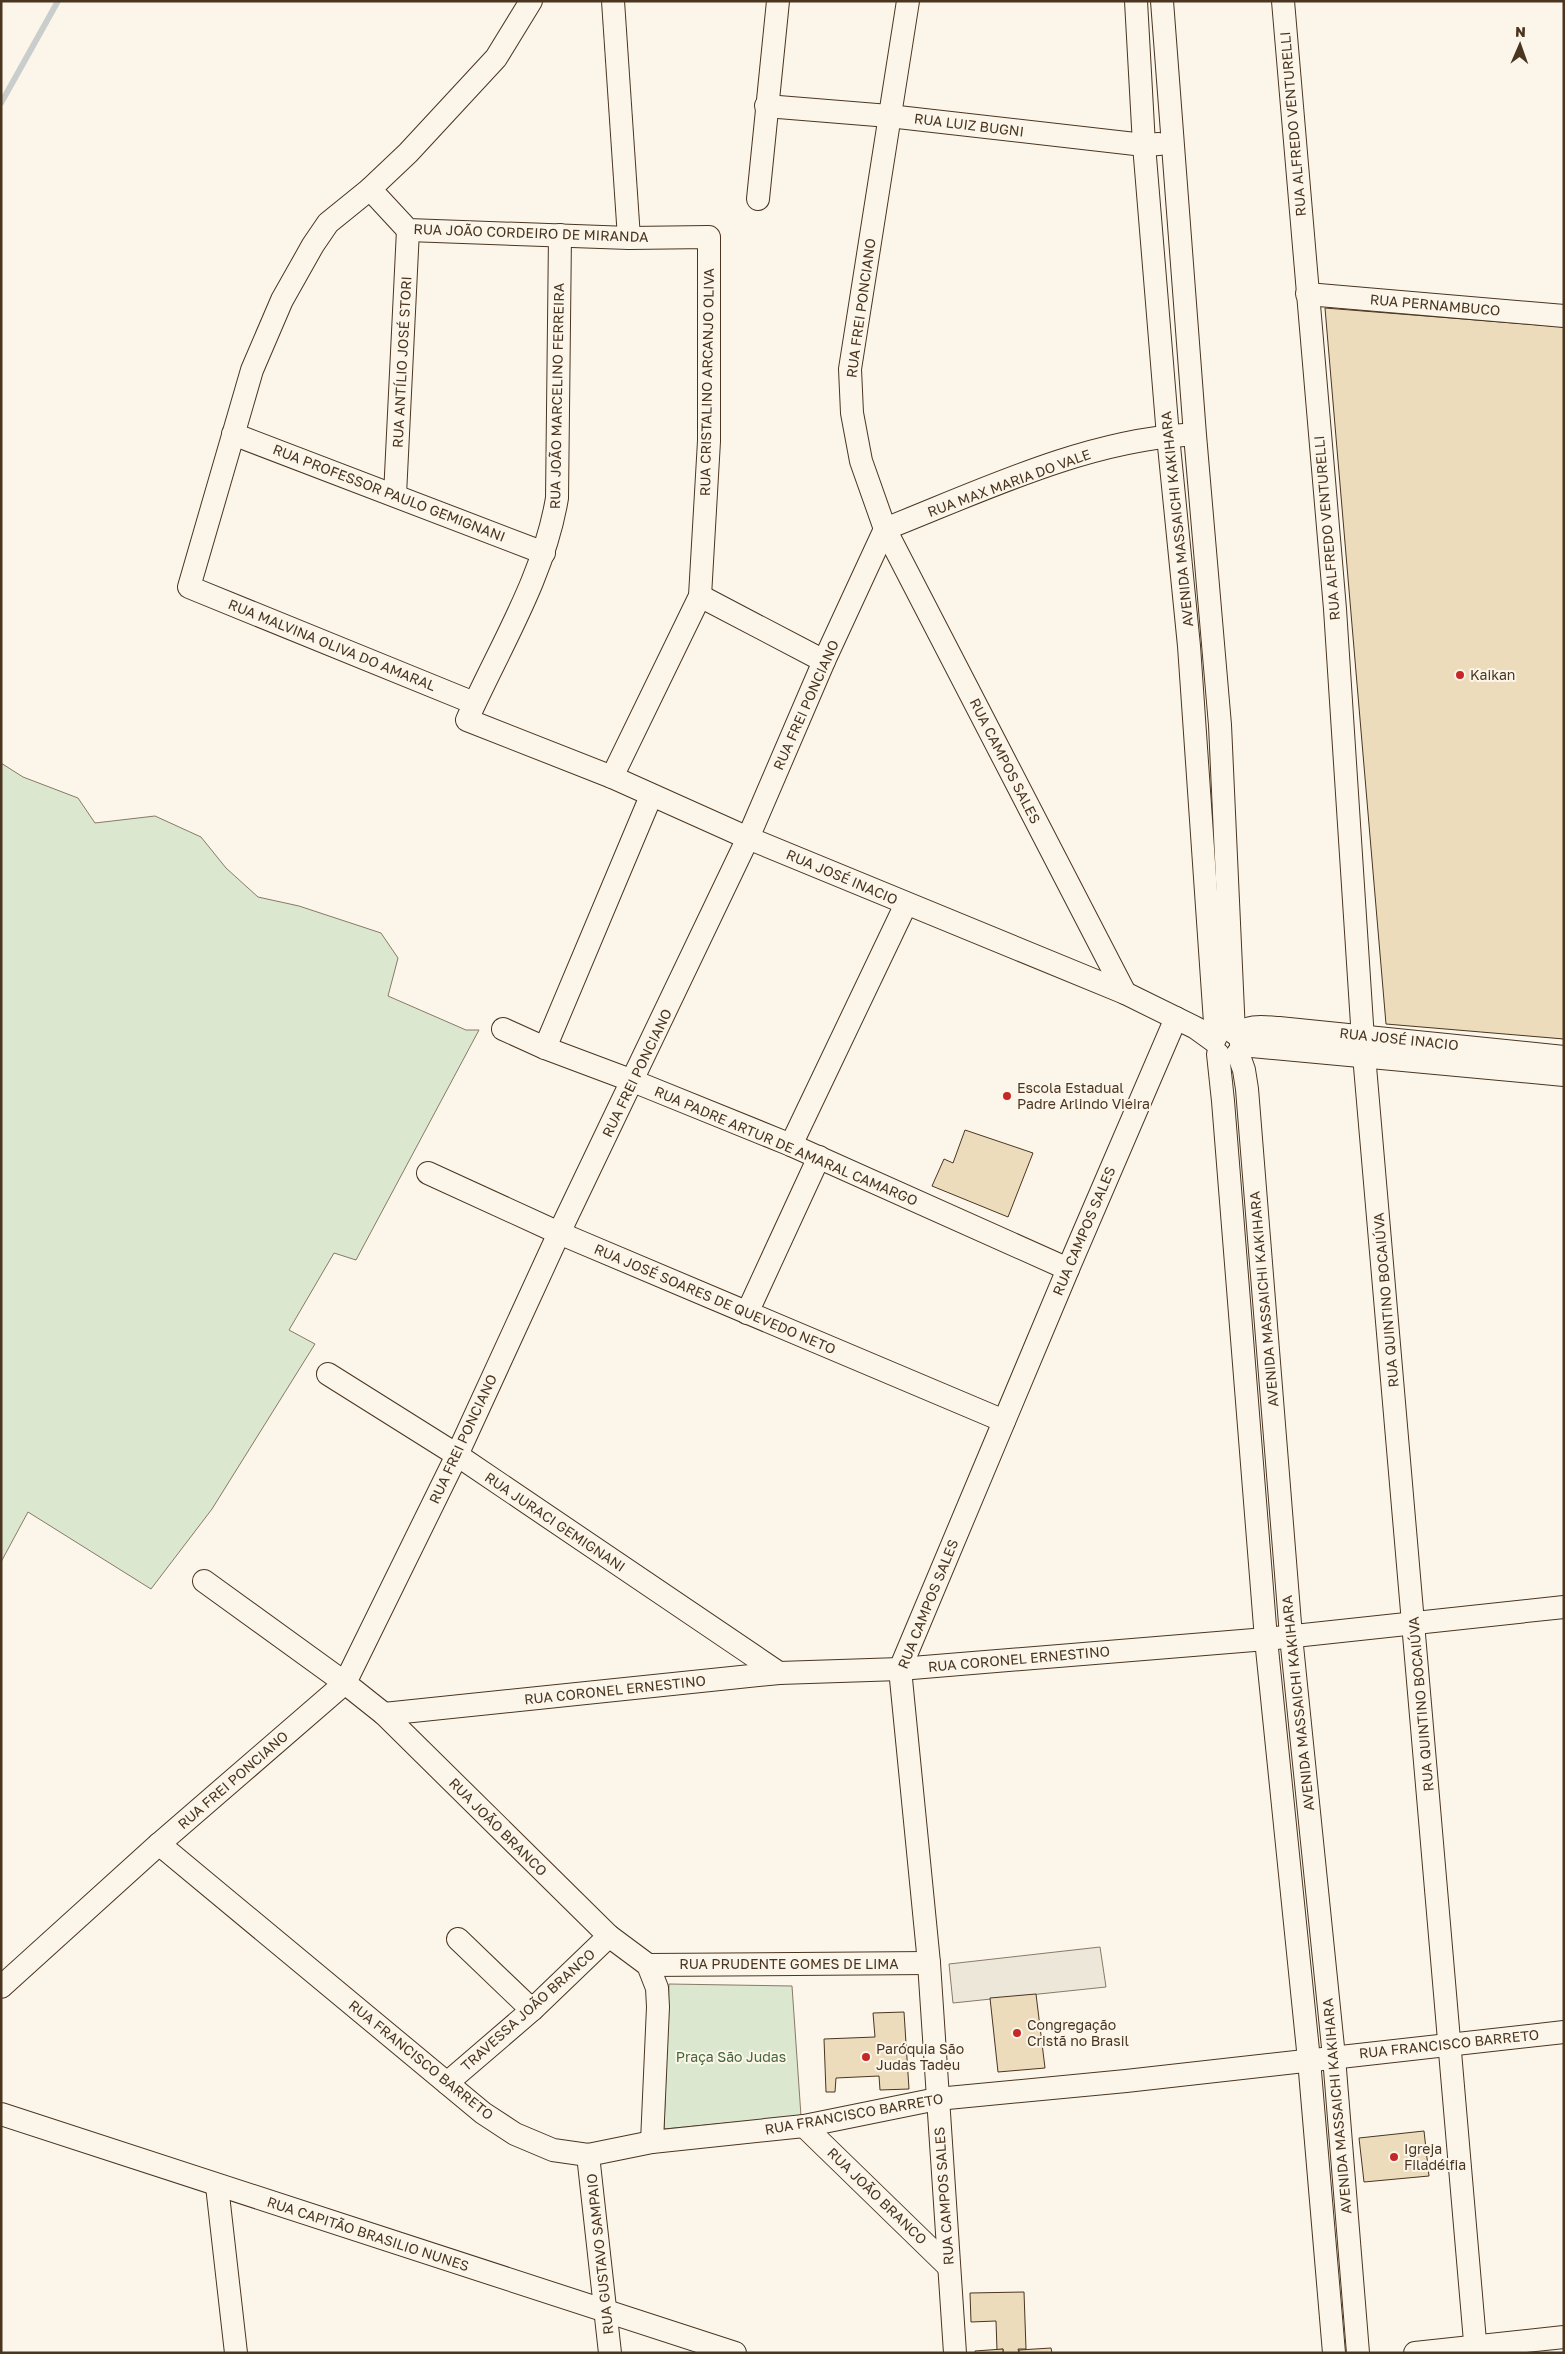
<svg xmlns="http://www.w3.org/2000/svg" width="1565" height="2354" viewBox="0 0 1565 2354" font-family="'Golos Text',sans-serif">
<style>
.green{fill:#dce7d0;stroke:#887966}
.parking{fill:#ede7d9;stroke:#887966}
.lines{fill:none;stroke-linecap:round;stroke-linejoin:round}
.stream{stroke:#c9cecd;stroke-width:6}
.building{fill:#ecdcbc;stroke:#4a3520}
.minor-casing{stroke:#4a3520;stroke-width:24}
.minor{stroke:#fbf6e9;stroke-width:22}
.poi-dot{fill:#c62828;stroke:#fbf6e9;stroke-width:2}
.labels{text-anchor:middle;stroke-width:4;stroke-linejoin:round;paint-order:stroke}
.street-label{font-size:14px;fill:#4a3520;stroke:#fbf6e9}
.poi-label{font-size:14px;fill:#4a3520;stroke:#fbf6e9;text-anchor:start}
.park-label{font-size:14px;fill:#436837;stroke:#fbf6e9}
</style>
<rect width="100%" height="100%" fill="#fbf6e9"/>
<!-- green -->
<g class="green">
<path d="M1,763L23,777L78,798L95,823L155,816L201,837L226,868L258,897L299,906L381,933L398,958L388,996L466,1030H479L356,1260L334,1253L289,1330L315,1344L212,1509L151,1589L28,1512L1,1562Z"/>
<path d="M669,1984L792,1986L801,2116L664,2129Z"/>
</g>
<!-- parking -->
<path class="parking" d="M1100,1947L1106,1987L953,2003L949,1964Z"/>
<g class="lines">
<!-- stream -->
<path class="stream" d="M1,103L58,1"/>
</g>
<!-- building -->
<g class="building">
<path d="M1325,308L1564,327V1039L1386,1024Z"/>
<path d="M965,1130L1033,1153L1008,1217L932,1186L944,1159L953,1163Z"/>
<path d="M1036,1994L1045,2068L998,2072L990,1998Z"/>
<path d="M904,2012L909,2089L880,2090L879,2076L836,2078L835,2092H826L824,2039L875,2037L873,2013Z"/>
<path d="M1424,2131L1429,2176L1364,2182L1359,2138Z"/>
<path d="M1024,2292L1026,2349H1018L1019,2353H1003V2349L997,2350L996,2321L971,2322L970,2293Z"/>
<path d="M1051,2348L1052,2353H1019V2350Z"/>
<path d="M1003,2349V2353H975V2351Z"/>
</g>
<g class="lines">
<defs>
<g id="minor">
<path d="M613,1L629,238"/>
<path d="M908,1L850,369L852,413L861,461L885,529L1125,993"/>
<path d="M1136,1L1144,145L1168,436L1189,646L1216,1037"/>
<path d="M1162,1L1195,435L1220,725L1234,1033"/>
<path d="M1283,1L1335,609L1364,1055L1476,2353"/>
<path d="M766,106L889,116L1144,145L1159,144"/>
<path d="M370,189L408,230L629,238L709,237V441L700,596L612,777"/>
<path d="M758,199L778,1"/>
<path d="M560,235L557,498C544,577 499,648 467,720L612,777L748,838L1125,993L1196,1028L1214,1041"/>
<path d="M1307,294L1564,316"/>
<path d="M233,434L544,553"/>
<path d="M395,495L408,230"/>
<path d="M885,529C979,492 1082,442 1184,435"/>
<path d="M700,596L824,661"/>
<path d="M474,703L189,587L252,370L282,300L313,245L328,223L370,189L408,153L496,58L531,1"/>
<path d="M503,1029L545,1048L633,1081L791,1145L1068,1269"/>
<path d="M1238,1036C1247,1024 1264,1027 1279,1028L1564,1057"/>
<path d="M1241,1045L1564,1075"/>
<path d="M545,1048L651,796"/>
<path d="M1238,1053L1244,1070L1247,1089L1291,1636L1334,2057L1358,2353"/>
<path d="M1218,1054L1223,1101L1266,1639L1309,2060L1334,2353"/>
<path d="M791,1145L906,904"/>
<path d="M428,1173L559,1233L1004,1421"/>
<path d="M747,1313L819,1157"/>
<path d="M328,1374L457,1455L779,1673"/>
<path d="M204,1581L345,1683L384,1714L609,1936L648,1965L657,1988L658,2007L652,2142"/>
<path d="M384,1714L779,1673L900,1669L1266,1639L1564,1607"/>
<path d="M159,1844L483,2113L515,2134L553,2150L588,2155L652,2142L804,2126L937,2099L1126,2081L1564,2032"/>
<path d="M458,1939L532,2010"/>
<path d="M648,1965L929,1963"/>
<path d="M1,1987L159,1844L345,1683L457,1455L559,1233L748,838L824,661L885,529"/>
<path d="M447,2083L532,2010L609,1936"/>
<path d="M1,2114L735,2353"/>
<path d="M804,2126L949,2267"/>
<path d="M588,2155L610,2353"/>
<path d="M217,2186L236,2353"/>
<path d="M955,2353L929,1963L900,1669L1068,1269L1176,1018"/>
<path d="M1415,2353L1564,2337"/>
</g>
</defs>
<!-- minor casing -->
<use href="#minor" class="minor-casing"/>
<!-- minor -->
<use href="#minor" class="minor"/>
</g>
<!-- markers -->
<g class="poi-dot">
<circle cx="1460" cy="675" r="5"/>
<circle cx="1007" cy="1096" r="5"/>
<circle cx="1017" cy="2033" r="5"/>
<circle cx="866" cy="2057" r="5"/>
<circle cx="1394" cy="2157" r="5"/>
</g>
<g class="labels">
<!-- street labels -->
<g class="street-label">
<text transform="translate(1293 124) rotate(-95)" y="5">RUA ALFREDO VENTURELLI</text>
<text transform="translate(969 125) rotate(7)" y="5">RUA LUIZ BUGNI</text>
<text transform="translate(531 233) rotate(2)" y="5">RUA JOÃO CORDEIRO DE MIRANDA</text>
<text transform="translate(1435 305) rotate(5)" y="5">RUA PERNAMBUCO</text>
<text transform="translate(861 308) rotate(-82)" y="5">RUA FREI PONCIANO</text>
<text transform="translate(402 362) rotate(-87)" y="5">RUA ANTÍLIO JOSÉ STORI</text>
<text transform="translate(707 382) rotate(-89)" y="5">RUA CRISTALINO ARCANJO OLIVA</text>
<text transform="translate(557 396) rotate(-89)" y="5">RUA JOÃO MARCELINO FERREIRA</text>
<text transform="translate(1009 483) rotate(-20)" y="5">RUA MAX MARIA DO VALE</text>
<text transform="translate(389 493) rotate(21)" y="5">RUA PROFESSOR PAULO GEMIGNANI</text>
<text transform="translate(1177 519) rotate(-96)" y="5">AVENIDA MASSAICHI KAKIHARA</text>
<text transform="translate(1327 528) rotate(-95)" y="5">RUA ALFREDO VENTURELLI</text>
<text transform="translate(332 645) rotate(22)" y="5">RUA MALVINA OLIVA DO AMARAL</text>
<text transform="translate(806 705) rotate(-66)" y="5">RUA FREI PONCIANO</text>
<text transform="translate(1005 761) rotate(63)" y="5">RUA CAMPOS SALES</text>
<text transform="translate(842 877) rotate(23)" y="5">RUA JOSÉ INACIO</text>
<text transform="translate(1399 1039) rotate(6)" y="5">RUA JOSÉ INACIO</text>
<text transform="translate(637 1073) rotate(-64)" y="5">RUA FREI PONCIANO</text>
<text transform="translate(786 1146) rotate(23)" y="5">RUA PADRE ARTUR DE AMARAL CAMARGO</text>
<text transform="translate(1084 1231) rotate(-67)" y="5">RUA CAMPOS SALES</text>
<text transform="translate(715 1299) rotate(23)" y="5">RUA JOSÉ SOARES DE QUEVEDO NETO</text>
<text transform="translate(1264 1299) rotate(-95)" y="5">AVENIDA MASSAICHI KAKIHARA</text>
<text transform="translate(1386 1300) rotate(-95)" y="5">RUA QUINTINO BOCAIÚVA</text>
<text transform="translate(463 1439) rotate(-65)" y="5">RUA FREI PONCIANO</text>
<text transform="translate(555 1522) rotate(34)" y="5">RUA JURACI GEMIGNANI</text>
<text transform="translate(928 1604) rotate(-68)" y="5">RUA CAMPOS SALES</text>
<text transform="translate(1019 1659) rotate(-5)" y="5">RUA CORONEL ERNESTINO</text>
<text transform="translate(615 1690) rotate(-6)" y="5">RUA CORONEL ERNESTINO</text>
<text transform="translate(1298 1703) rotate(-96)" y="5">AVENIDA MASSAICHI KAKIHARA</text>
<text transform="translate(1421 1704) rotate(-95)" y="5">RUA QUINTINO BOCAIÚVA</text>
<text transform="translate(233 1780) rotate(-41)" y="5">RUA FREI PONCIANO</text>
<text transform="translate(498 1827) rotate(45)" y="5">RUA JOÃO BRANCO</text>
<text x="789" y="1969">RUA PRUDENTE GOMES DE LIMA</text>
<text transform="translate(528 2010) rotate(-42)" y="5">TRAVESSA JOÃO BRANCO</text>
<text transform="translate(1449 2044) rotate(-6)" y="5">RUA FRANCISCO BARRETO</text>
<text transform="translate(421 2060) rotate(39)" y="5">RUA FRANCISCO BARRETO</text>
<text transform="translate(1337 2106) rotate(-95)" y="5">AVENIDA MASSAICHI KAKIHARA</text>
<text transform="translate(854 2114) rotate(-10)" y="5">RUA FRANCISCO BARRETO</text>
<text transform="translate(877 2196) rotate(44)" y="5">RUA JOÃO BRANCO</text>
<text transform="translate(944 2196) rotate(-94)" y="5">RUA CAMPOS SALES</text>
<text transform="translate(368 2234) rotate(18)" y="5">RUA CAPITÃO BRASILIO NUNES</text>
<text transform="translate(600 2254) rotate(-96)" y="5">RUA GUSTAVO SAMPAIO</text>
</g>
<!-- poi labels -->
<g class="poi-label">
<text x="1470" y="680">Kaikan</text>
<text x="1017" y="1093">Escola Estadual<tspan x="1017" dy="16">Padre Arlindo Vieira</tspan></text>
<text x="1027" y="2030">Congregação<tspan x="1027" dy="16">Cristã no Brasil</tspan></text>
<text x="876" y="2054">Paróquia São<tspan x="876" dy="16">Judas Tadeu</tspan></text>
<text x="1404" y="2154">Igreja<tspan x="1404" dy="16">Filadélfia</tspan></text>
</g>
<!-- park labels -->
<g class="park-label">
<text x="731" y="2062">Praça São Judas</text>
</g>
</g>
<!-- border -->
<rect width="1565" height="2354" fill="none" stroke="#4a3520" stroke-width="5"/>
<!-- north arrow -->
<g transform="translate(1520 45) rotate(2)" stroke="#fbf6e9" stroke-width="4" paint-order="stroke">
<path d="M0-4L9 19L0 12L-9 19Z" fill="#4a3520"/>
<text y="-8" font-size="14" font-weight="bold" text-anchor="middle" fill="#4a3520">N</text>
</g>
</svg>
